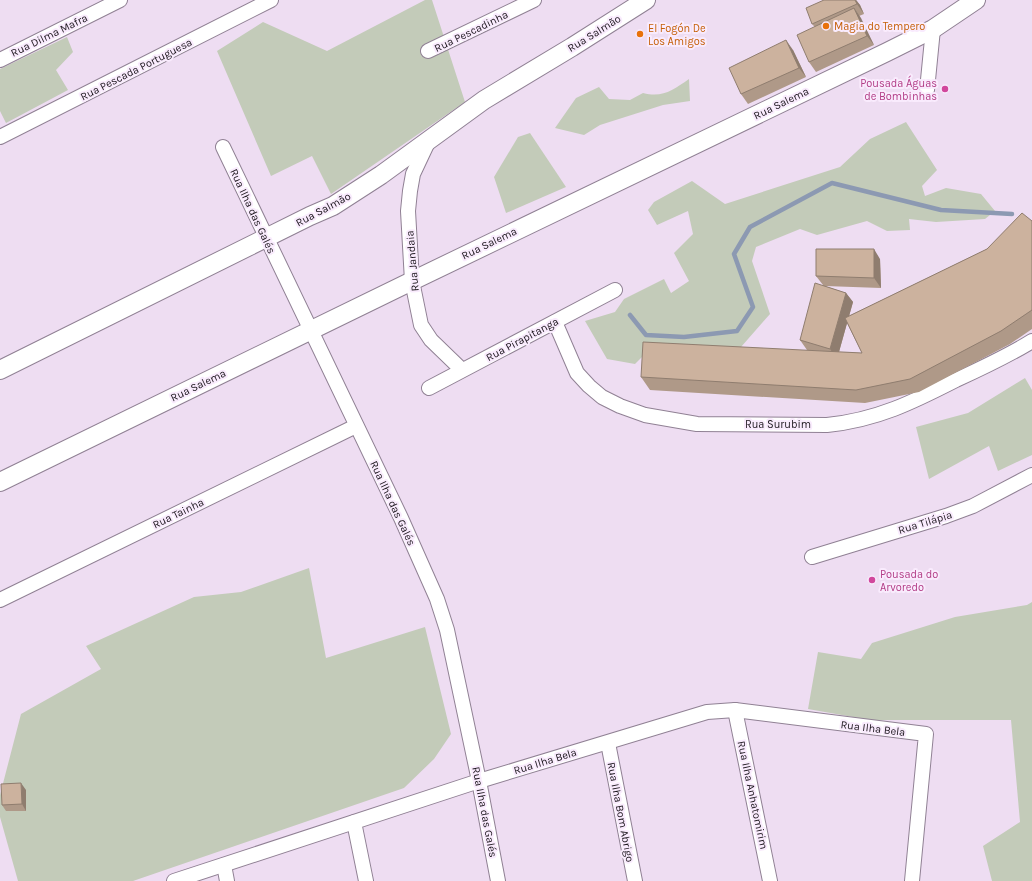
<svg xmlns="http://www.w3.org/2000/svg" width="1032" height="881" viewBox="0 0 1032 881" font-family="Karla,sans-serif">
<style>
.green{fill:#c3cbb9}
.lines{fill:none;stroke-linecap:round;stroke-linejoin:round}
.stream{stroke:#8c99b2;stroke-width:4.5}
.minor-casing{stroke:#908194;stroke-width:16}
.major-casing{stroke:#908194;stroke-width:20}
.minor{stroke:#fff;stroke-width:14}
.major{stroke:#fff;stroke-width:18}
.wall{fill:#af9988;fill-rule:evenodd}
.shaded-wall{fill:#8f7d6f}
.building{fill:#ccb29e;stroke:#8f7d6f}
.food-dot{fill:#e8710a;stroke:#f9ebfd;stroke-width:1.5}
.hotel-dot{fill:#d1479c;stroke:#f9ebfd;stroke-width:1.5}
.labels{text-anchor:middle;stroke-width:4;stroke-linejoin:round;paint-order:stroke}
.food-label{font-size:11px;fill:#c56008;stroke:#f9ebfd;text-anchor:start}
.street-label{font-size:11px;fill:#1b151c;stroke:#f9ebfd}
.hotel-label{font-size:11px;fill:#b23c85;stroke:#f9ebfd;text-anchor:end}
</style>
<rect width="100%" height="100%" fill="#eeddf2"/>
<!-- green -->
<g class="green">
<path d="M425,0H432L465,102L331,194L312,156L271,176L217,51L263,22L327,51Z"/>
<path d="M67,37L73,52L56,70L68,90L6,123L0,111V69Z"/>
<path d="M689,79L690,101L663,105L600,125L584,135L555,128L576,98L599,87L609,99L630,100L643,93C663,98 673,90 689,79Z"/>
<path d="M906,122L937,170L922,186L925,196L946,188L981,194L995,211L985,219L936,222L909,219L910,230L887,231L867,221L817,235L800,229L756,247L752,261L770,314L734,355L651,348L635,364L607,359L585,321L615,312L624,299L664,279L671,293L689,281L674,253L693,234L688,211L657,225L648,210L654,202L692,181L725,204L840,167L870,139Z"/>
<path d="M530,133L566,187L506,213L494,177L518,137Z"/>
<path d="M1025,378L1032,390V455L998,471L989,446L929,479L916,427L968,413Z"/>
<path d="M309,568L326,658L425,627L451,734L434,759L404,788L133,881H18L0,817V795L21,714L101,669L86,646L194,597L241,592Z"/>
<path d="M1032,602V881H992L983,846L1020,822L1011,720H870L808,709L818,652L861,659L872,643L955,617L1027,605Z"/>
</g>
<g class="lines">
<!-- stream -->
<path class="stream" d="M630,315L646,335L684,337L737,331L753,307L734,254L750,227L832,183L941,210L1012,214"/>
<defs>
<g id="minor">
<path d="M428,51L534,0"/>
<path d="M0,60L120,0"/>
<path d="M927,90L933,29"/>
<path d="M0,137L271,0"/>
<path d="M429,140L413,174L410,191L408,211L412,281L421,325L431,340L462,370"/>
<path d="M223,147L401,518L437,599L447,630L479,781L498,881"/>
<path d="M555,322L577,373L589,386L602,397L620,406L645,415L697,424L827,425C877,420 913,402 956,380C982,368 1008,356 1032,341"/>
<path d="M429,388L615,290"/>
<path d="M812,557L946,516L973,506L1032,475"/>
<path d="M0,600L356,426"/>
<path d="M735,710L770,881"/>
<path d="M608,743L635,881"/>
<path d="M354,822L366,881"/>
<path d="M224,865L227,881"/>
<path d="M174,881L479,781L707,712L735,710L926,734L912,881"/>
</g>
<g id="major">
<path d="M0,370L310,216L333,206L381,175L484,100L572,47L646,0"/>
<path d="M0,482L412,281L887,52L933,29L976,0"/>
</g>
</defs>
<!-- minor casing -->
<use href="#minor" class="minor-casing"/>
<!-- major casing -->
<use href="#major" class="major-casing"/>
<!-- minor -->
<use href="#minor" class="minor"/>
<!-- major -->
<use href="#major" class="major"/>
</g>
<!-- wall -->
<g class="wall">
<path d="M856,0L860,5L864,14L859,16L874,45L816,72L809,62L815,27L812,24Z"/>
<path d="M793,50L806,77L748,104L741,94Z"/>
<path d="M1032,221V329L1010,344L919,392L865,403L650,390L641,377L809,350H807L800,340L823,285L816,276L880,259L881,288L825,286L846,293L853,302L849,316L987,249ZM847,323L862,353L839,352Z"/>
<path d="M26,790V811H6L2,805Z"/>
</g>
<!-- shaded-wall -->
<g class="shaded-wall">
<path d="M855,0H856L860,5L864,14L857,4Z"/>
<path d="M854,8L861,18L874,45L867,36Z"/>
<path d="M786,40L793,50L806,77L799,68Z"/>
<path d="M874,249L880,259L881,288L874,278Z"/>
<path d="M846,293L853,302L837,359L830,349Z"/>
<path d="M21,783L26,790V811L22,804Z"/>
</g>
<!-- building -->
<g class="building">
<path d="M824,0H855L857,4L812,24L806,8Z"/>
<path d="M854,8L867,36L809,62L797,35Z"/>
<path d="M786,40L799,68L741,94L729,68Z"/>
<path d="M1022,213L1032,221V310L1001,331L910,379L856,390L641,377L643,342L862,353L845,318L987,249Z"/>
<path d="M816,249H874V278L816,276Z"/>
<path d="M815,283L846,293L830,349L800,340Z"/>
<path d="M21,783L22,804L2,805L1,784Z"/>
</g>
<!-- markers -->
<g class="food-dot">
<circle cx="826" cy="26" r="4"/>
<circle cx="640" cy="34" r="4"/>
</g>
<g class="hotel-dot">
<circle cx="945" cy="89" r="4"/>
<circle cx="872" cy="580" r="4"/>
</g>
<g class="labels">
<!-- food labels -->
<g class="food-label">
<text x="834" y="30">Magia do Tempero</text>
<text x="648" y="32">El Fogón De<tspan x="648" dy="13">Los Amigos</tspan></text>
</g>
<!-- street labels -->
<g class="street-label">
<text transform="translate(471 31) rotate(-26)" y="4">Rua Pescadinha</text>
<text transform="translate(594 33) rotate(-32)" y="4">Rua Salmão</text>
<text transform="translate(49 35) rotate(-26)" y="4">Rua Dilma Mafra</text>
<text transform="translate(136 69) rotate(-27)" y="4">Rua Pescada Portuguesa</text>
<text transform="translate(781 103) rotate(-26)" y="4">Rua Salema</text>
<text transform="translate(323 209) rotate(-28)" y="4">Rua Salmão</text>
<text transform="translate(253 211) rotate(65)" y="4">Rua Ilha das Galés</text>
<text transform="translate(489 243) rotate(-26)" y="4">Rua Salema</text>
<text transform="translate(412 261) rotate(-95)" y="4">Rua Jandaia</text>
<text transform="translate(522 339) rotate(-28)" y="4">Rua Pirapitanga</text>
<text transform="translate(198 385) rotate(-26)" y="4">Rua Salema</text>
<text x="778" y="428">Rua Surubim</text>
<text transform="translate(393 503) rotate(65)" y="4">Rua Ilha das Galés</text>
<text transform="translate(178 513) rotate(-26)" y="4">Rua Tainha</text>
<text transform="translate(925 522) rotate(-17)" y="4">Rua Tilápia</text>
<text transform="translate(873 728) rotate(7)" y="4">Rua Ilha Bela</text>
<text transform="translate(545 761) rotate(-17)" y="4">Rua Ilha Bela</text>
<text transform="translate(753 795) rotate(78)" y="4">Rua Ilha Anhatomirim</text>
<text transform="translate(485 812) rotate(79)" y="4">Rua Ilha das Galés</text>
<text transform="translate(621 812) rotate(79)" y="4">Rua Ilha Bom Abrigo</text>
</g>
<!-- hotel labels -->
<g class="hotel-label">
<text x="937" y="87">Pousada Águas<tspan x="937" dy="13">de Bombinhas</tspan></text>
<text x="880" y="578" text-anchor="start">Pousada do<tspan x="880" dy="13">Arvoredo</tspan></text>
</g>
</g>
</svg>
